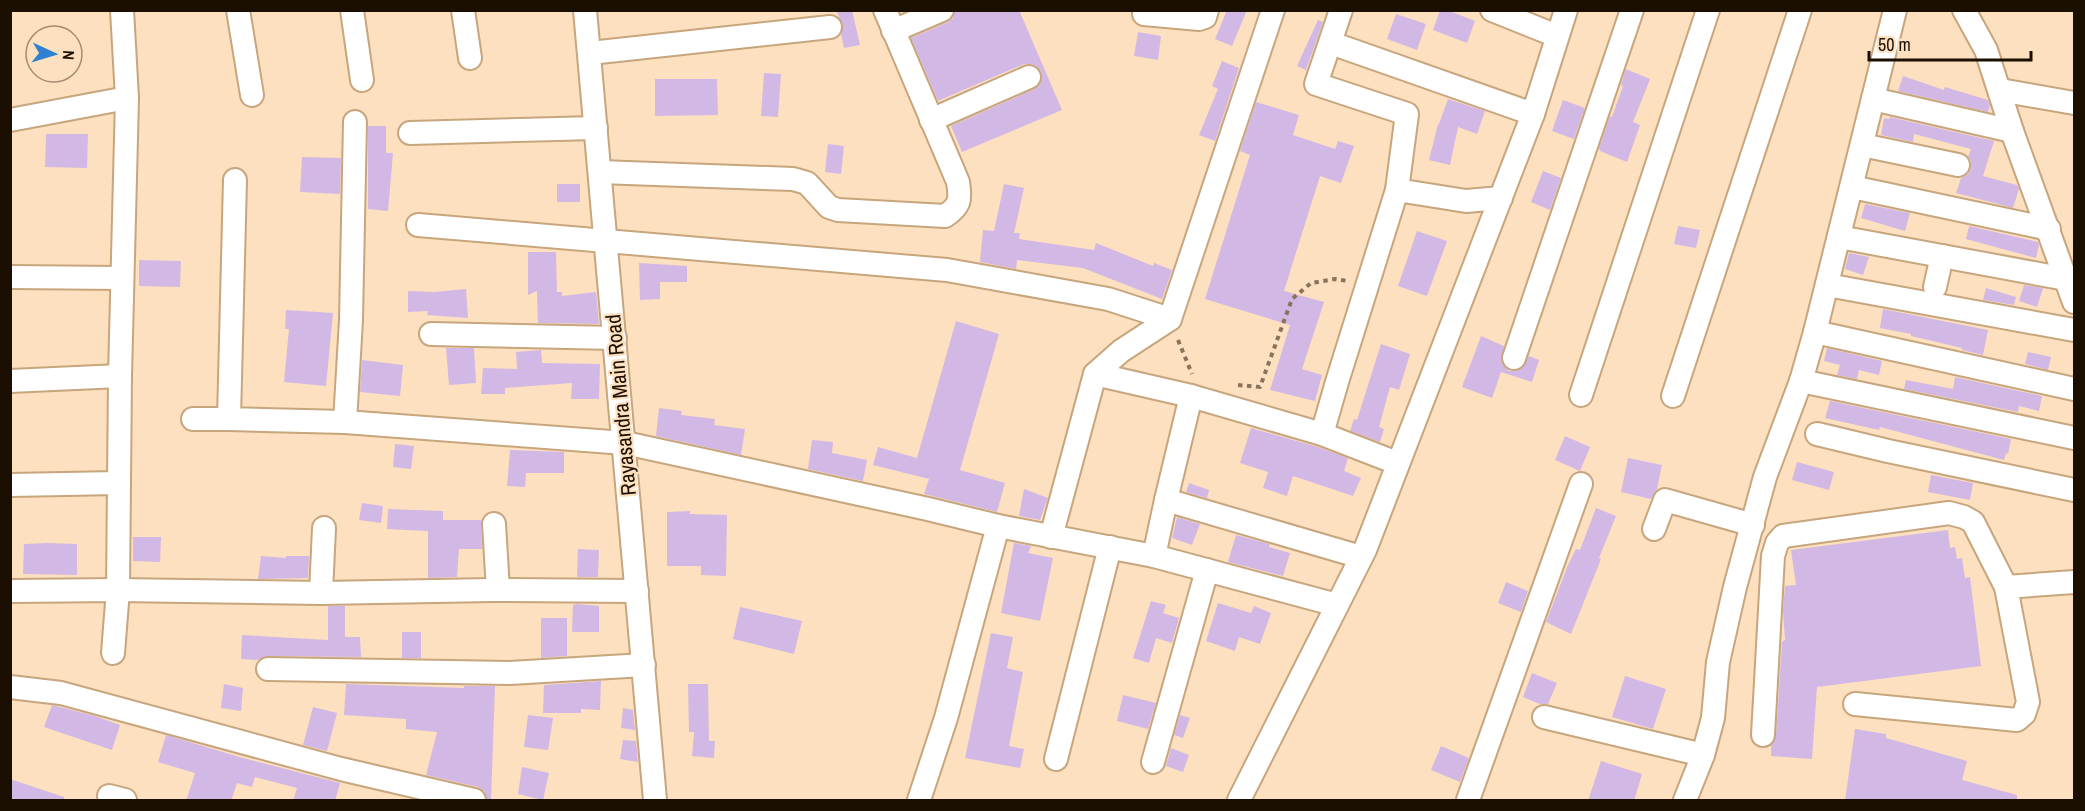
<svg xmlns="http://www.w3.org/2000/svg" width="2085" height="811" viewBox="0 0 2085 811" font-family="'Archivo Narrow',sans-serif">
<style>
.building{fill:#d2b8e5}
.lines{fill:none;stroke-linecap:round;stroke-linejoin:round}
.minor-casing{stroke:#c7a57d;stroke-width:26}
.path{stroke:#88745d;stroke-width:4;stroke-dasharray:4.5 4.5;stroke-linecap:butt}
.minor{stroke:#fff;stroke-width:22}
.labels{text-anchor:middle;stroke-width:4.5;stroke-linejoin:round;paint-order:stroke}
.street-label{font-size:21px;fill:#1b0f02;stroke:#fde0bf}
</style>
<rect width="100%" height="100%" fill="#fde0bf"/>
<!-- building -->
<g class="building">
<path d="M836,10H852L860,45L844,48L841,34L843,25Z"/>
<path d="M955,10H1019L1062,110L962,152L951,126L1034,89L1040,84L1042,78L1041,71L1036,66L1031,64H1024L938,101L911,38L948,22L953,18Z"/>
<path d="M1227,10H1247L1232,46L1215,39Z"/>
<path d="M1440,10H1447L1475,21L1467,43L1433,30Z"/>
<path d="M1396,14L1426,24L1417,50L1387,39Z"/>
<path d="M1318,20L1323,22L1306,70L1297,66Z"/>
<path d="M1138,32L1161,36L1158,60L1134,56Z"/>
<path d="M1222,61L1239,68L1215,141L1199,135L1218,89L1212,86Z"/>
<path d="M1626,69L1650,79L1633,122L1640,125L1627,162L1600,151L1599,148L1610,116L1612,117L1623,86L1621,85Z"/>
<path d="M764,73L781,74L778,117L761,116Z"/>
<path d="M1903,76L1944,90L1945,87L1988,100L1990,105L1988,112L1898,91Z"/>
<path d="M655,79H717L718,115L655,116Z"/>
<path d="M1448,99L1485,111L1477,134L1458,127L1450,165L1429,160L1438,124H1439Z"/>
<path d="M1563,100L1585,108L1574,139L1552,131Z"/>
<path d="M1256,102L1299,115L1293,135L1335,149L1338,141L1354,146L1341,183L1320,176L1284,291L1324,302L1302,369L1322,375L1315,401L1270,390L1290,325L1205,299L1250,155L1240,151Z"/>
<path d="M1890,117L1994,141L1983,176L2017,185L2019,189L2013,208L1956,193L1961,178L1968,174L1971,168V161L1968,157L1971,149L1914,134L1913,142L1881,135L1884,118L1889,119Z"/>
<path d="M368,126H386V153H393L388,211L368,209Z"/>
<path d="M46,134H88L87,168L45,167Z"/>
<path d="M828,144L844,146L841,174L825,172Z"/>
<path d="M302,157L341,158L340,194L300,192Z"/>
<path d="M1543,171L1561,178L1550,210L1531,202Z"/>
<rect x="557" y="184" width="23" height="18"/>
<path d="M1004,184L1024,188L1014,233H1020L1019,239L1094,250L1096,243L1153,266L1154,263L1172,270L1162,299L1083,268L1017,260L1016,269L980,262L983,230L994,231Z"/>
<path d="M1865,204L1910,213L1905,231L1861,218Z"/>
<path d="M1678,226L1700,230L1696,248L1674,244Z"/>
<path d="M1969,226L2038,242L2039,245L2036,258L1966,239Z"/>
<path d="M1417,231L1447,241L1427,296L1398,286Z"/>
<path d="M528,252H556L557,292H562V296L596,292L599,324L538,323L537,291L528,295Z"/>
<path d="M1849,253L1869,257L1863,275L1845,269Z"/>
<path d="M139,260L181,261L180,287L139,286Z"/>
<path d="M639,263L687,266V282H660V299L640,300Z"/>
<path d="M2024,285L2043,288L2037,307L2019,301Z"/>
<path d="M1986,288L2016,297L2014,305L1983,300Z"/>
<path d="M466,289L468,318L427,315L428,311L408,312V291L435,292Z"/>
<path d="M1883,309L1988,330L1983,355L1962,350V348L1911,336V334L1880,328Z"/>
<path d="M286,310L333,313L326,386L284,382L289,329H285Z"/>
<path d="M956,321L999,334L960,470L1005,483L997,512L924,494L929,479L873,465L878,447L917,458Z"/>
<path d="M1481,336L1504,346L1501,361L1504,366L1509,371H1516L1522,368L1529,356L1539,360L1532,382L1501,372L1492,398L1462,387Z"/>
<path d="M1381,344L1410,354L1399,390L1390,387L1379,427L1384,429L1380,442L1350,431L1354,419L1357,420Z"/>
<path d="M446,348H474L476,383L449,385Z"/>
<path d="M1827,348L1882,361L1879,375L1859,370L1857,379L1837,375L1840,365L1824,361Z"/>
<path d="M541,350L542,363L600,364L599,399H571L572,383L505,388V394H481L483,368L517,369L516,352Z"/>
<path d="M2028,352L2051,357L2048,370L2025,364Z"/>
<path d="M362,360L403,365L400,396L360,392Z"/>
<path d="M1955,377L2042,396L2039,411L2019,406L2018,412L1904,389L1906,380L1953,389Z"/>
<path d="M1830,401L2011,439L2008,454L2006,453L2004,460L1880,427L1879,430L1825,418Z"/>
<path d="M659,408L682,411L681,415L715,419L714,425L745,429L741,455L656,436Z"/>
<path d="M1251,428L1318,447L1348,458L1344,471L1361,478L1353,496L1293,476L1287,496L1263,488L1268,472L1240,463Z"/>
<path d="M1565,436L1590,447L1580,471L1555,460Z"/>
<path d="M812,440L833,442L832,453L867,460L863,481L808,469Z"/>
<path d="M395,444L414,446L411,469L393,467Z"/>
<path d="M510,450L564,452V473H526L525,487L507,486Z"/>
<path d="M1628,458L1662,465L1657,489L1651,499L1621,492Z"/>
<path d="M1797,462L1834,472L1829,490L1792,480Z"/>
<path d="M1931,475L1973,483L1970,500L1928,492Z"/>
<path d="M1189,483L1209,490L1207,498L1186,492Z"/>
<path d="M1024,489L1048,498L1040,520L1019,516Z"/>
<path d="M362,503L383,506L381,523L359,520Z"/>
<path d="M1596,508L1616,516L1599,558L1601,559L1571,634L1546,622L1568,565L1576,549L1580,550Z"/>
<path d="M388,509L443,511V520H481L482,549H459L457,577L428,578V531L387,529Z"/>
<path d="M690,511V514L727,515L726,576L701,575V566H667V512Z"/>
<path d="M1177,517L1200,524L1192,545L1172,538Z"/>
<path d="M1948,530L1950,548L1955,547L1957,559L1962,558L1965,578L1970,577L1981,666L1817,687L1812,759L1771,756V745L1776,736L1782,642L1785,640L1783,611L1785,586L1796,585L1791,550Z"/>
<path d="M1236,535L1270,544L1269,547L1290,553L1283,576L1228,562Z"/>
<path d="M133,537H161L160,562L133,561Z"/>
<path d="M47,543L77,544V575L23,574L24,544Z"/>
<path d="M1014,543L1031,546L1028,553L1053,558L1040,621L1001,613Z"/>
<path d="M578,549L599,550L598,577H577Z"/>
<path d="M261,556L286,558V556H309L308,578L258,579Z"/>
<path d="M1506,582L1528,591L1521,612L1498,603Z"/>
<path d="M1151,601L1166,605L1163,613L1179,618L1172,643L1156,638L1149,663L1133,658Z"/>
<path d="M1218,603L1251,613L1254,606L1271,613L1260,644L1239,637L1235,651L1206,641Z"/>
<path d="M577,604L599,606V632H572L573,605Z"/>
<path d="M328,606H345V637H360L361,657L268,656L258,660L241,659L242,635L328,640Z"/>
<path d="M740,607L802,621L794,654L733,639Z"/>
<path d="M541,618H567V656L541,658Z"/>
<rect x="402" y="632" width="19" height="26"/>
<path d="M991,633L1013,637L1007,668L1023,672L1009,746L1024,749L1020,768L965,758Z"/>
<path d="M1532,673L1557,683L1548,704H1540L1523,697Z"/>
<path d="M1625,676L1666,689L1653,729L1612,717Z"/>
<path d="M601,681L600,710L581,709V713H543L544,685Z"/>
<path d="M224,684L243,688L241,711L221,708Z"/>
<path d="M346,684L464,688V686H495L491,801H487L484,791L478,787L426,775L437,732L406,729V719L344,715Z"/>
<path d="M688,684H708L709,741H715L714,758L692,756L694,732H689Z"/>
<path d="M1123,695L1156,703L1148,729L1117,721Z"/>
<path d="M52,705L95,716L120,725L112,750L44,727Z"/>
<path d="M313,707L337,713L327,751L303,745Z"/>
<path d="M623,708L633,710L635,730L621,728Z"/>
<path d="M528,715L553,718L548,750L524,747Z"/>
<path d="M1180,715L1190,718L1183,738L1174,735Z"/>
<path d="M1855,729L1886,734V738L1967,761L1962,780L2017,795V801H1845Z"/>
<path d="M166,735L243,758L340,783L335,801H293L297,788L255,777L252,787L237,783L231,801H186L195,773L158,762Z"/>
<path d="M623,740L636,741L638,762L620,759Z"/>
<path d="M1441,746L1469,758L1460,782L1431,770Z"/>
<path d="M1171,748L1189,755L1183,772L1166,766Z"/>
<path d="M1601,761L1642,774L1634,801H1588Z"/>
<path d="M522,767L549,773L543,800L518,794Z"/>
<path d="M10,779L64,797V801H10Z"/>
</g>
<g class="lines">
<defs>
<g id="minor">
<path d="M238,10L252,95"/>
<path d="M352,10L362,80"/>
<path d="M463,10L470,58"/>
<path d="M585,10L655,800"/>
<path d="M1341,10L1316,84L1407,114L1397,190"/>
<path d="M1492,10L1557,36"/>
<path d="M1964,10L1986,50L2012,131L2074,302"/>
<path d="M1144,14L1199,19L1205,17L1207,10"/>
<path d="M893,31L942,10"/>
<path d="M1331,43L1533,114"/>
<path d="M590,53L830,27"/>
<path d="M2000,90L2074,103"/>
<path d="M1873,99L2012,131"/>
<path d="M10,120L127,98"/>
<path d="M931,120L1029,77"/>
<path d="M410,133L596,128"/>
<path d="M1862,145L1958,165"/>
<path d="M600,172L793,179L807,183L829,207L838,210L945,216C960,206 961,200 958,182L885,10"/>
<path d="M235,180L229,419L345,422L625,443L928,509L998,526L1154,556L1337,605"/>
<path d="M1852,187L2049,229"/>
<path d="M418,225L947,270L1108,299L1170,319"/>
<path d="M1839,237L2066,279"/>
<path d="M10,277L122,278"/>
<path d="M1827,285L2074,330"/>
<path d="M1935,287L1942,256"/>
<path d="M1815,332L2074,389"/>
<path d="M431,334L615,338"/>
<path d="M1514,358L1632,10"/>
<path d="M1095,374L1121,351L1170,319L1273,10"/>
<path d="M10,381L120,376"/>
<path d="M1801,381L2074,438"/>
<path d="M1581,395L1708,10"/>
<path d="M1673,396L1800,10"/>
<path d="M193,419H229"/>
<path d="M345,422L351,320L355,122"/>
<path d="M1322,434L1337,382L1397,190L1466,201L1501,198"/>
<path d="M1817,434L1888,451L2074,490"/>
<path d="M10,485L119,483"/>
<path d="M1166,500L1191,396"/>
<path d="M494,524L498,590"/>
<path d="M1654,529L1665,500L1753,525"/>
<path d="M1051,537L1095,374L1191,396L1322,434L1397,463"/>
<path d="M1154,556L1166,500L1361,557"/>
<path d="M10,591L118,590L321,593L492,590L637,591"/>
<path d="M321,593L324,528"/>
<path d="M113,653L118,590L120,376L127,98L122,10"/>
<path d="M268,669L510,673L644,665"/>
<path d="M10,687L61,693L341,769L474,800"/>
<path d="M1855,704L2017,720L2024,714L2028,702L2006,587L2074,582"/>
<path d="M1544,717L1703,755"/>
<path d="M1763,735L1773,556L1777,543L1783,536L1949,513L1964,517L1973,522L2006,587"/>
<path d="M1056,759L1110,547"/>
<path d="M1153,762L1207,570"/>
<path d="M109,796L125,800"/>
<path d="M919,800L946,718L998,526"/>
<path d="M1239,800L1365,550L1533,114L1566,10"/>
<path d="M1468,800L1581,484"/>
<path d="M1685,800L1703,755L1713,718L1718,662L1735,587L1765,477L1801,381L1815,332L1895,10"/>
</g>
</defs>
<!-- minor casing -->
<use href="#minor" class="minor-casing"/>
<!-- path -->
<g class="path">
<path d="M1178,340L1192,374"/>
<path d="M1238,385L1260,387L1292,299L1311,283L1335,279L1348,281"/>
</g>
<!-- minor -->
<use href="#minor" class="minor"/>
</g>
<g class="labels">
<!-- street labels -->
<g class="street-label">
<text transform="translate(621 405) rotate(-95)" y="7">Rayasandra Main Road</text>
</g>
</g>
<!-- border -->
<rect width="2085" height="811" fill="none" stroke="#1b0f02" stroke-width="24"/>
<!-- north arrow -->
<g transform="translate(54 54) rotate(94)"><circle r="28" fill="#fde0bf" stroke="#a38c73" stroke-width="1.5"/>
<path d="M0-4.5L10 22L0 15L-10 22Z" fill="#2d81d0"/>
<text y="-9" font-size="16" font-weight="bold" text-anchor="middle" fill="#1b0f02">N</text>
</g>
<!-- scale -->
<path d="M1869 51v9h162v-9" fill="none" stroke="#1b0f02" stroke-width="3"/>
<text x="1878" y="51" font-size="18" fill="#1b0f02" stroke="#fde0bf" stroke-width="4.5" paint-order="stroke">50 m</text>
</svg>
